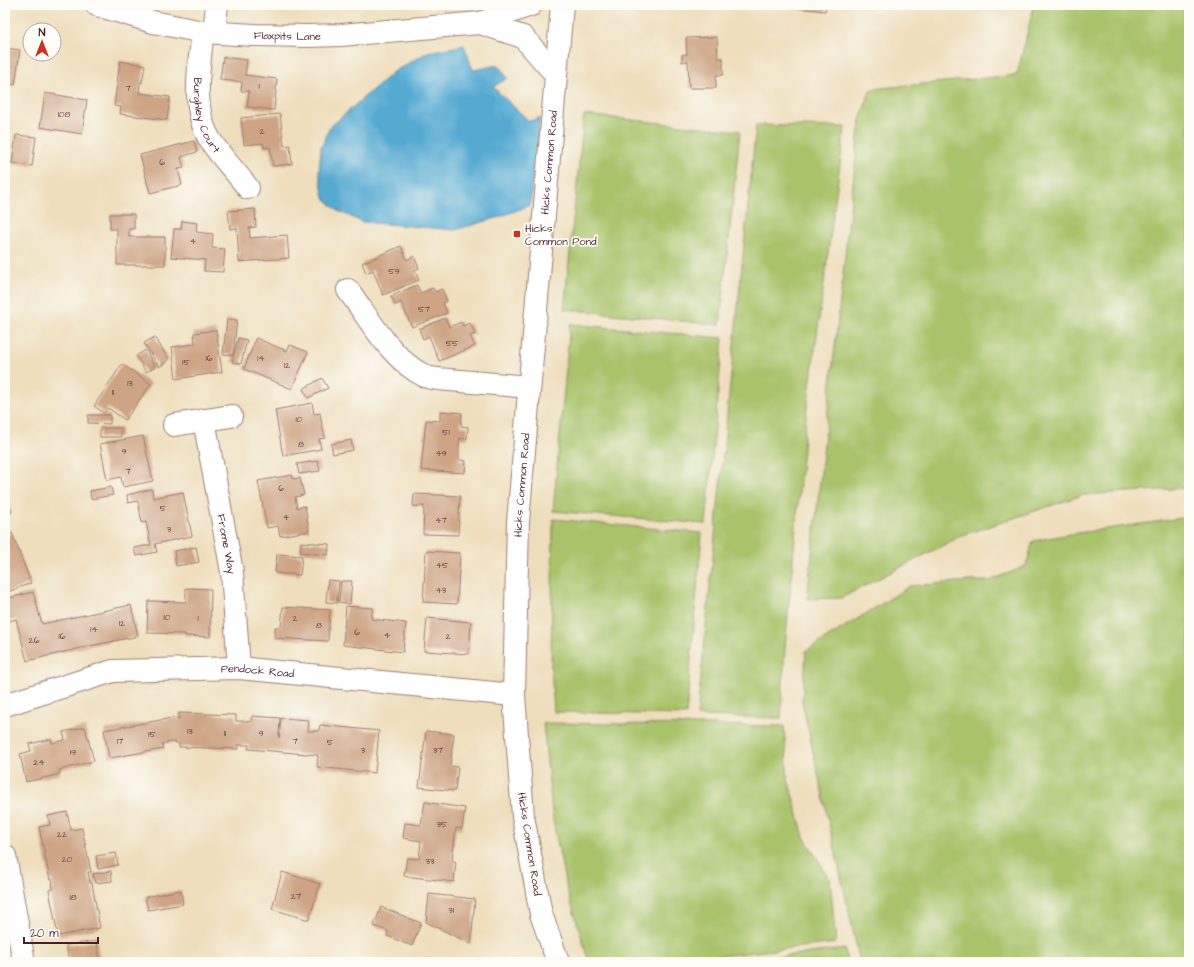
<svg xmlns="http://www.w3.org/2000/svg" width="1194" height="967" viewBox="0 0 1194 967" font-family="'Architects Daughter',sans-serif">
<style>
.green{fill:#a9c36a;stroke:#7a714a}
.water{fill:#56aad2;stroke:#50647e}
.building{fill:#cea484}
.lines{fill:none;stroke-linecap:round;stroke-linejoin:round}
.minor-casing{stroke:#9c7e74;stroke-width:24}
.minor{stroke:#fff;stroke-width:22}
.poi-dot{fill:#c8321e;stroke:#fdfcf7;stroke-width:1.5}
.labels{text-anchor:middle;stroke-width:3.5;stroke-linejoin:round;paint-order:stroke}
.number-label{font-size:9px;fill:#6b4041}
.street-label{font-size:11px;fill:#4a1f2b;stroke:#fdfcf7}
.poi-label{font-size:11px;fill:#4a1f2b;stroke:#fdfcf7;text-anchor:start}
</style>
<rect width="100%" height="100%" fill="#fdfcf7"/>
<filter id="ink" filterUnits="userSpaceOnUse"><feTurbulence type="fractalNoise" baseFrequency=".025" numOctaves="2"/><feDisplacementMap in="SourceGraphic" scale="8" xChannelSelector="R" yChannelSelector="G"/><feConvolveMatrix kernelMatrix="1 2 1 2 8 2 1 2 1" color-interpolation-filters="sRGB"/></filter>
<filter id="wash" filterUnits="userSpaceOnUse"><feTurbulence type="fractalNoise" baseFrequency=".012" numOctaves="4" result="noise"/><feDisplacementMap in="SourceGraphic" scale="16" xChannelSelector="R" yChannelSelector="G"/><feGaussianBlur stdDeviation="0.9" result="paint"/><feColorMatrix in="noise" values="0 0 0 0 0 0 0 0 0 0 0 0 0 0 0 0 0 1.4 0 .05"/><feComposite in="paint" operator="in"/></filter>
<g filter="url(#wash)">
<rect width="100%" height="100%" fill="#eedebc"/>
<!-- green -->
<g class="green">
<path d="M1034,5H1189V488L1083,495L963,535L841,598L807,599L860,120L871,89L1017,75Z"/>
<path d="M584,115L740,131L720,325L564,309Z"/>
<path d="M756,125L845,127L806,416L785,647L781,718L697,716Z"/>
<path d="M570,324L723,338L706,524L553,511Z"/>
<path d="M1189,517V962H860L802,702L806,651L910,586L969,581H989L1026,566L1033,541L1064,535Z"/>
<path d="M553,519L702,533L686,715L554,712L551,667Z"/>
<path d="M543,723L784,726L788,779L804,837L830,879L836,943L666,962H589L566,886L553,821Z"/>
<path d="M845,949L847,962H732Z"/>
</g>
<!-- water -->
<path class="water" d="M464,45L473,70L498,65L508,78L493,87L529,121L540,118L530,205L497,218L455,230L362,222L338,211L324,198L319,172L321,147L330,127L393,72L428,52Z"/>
<g id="blocks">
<!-- building -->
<g class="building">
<path d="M775,5H826L825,11L775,6Z"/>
<path d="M717,37L718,58H723V75H716V88H689L688,61L682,62V55L687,54L686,38Z"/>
<path d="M5,48L20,50L15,85L5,83Z"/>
<path d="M223,57L247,60L245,75L277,79L274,110L247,107L249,91H241L242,82L220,80Z"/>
<path d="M120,61L145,65L142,83L140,82L139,93L170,97L167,120L120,114L121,107L114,106Z"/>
<path d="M45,93L87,100L82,134L40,127Z"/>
<path d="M280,114L284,146L290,145L292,164L273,166L270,147L264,148L263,143L244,145L241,118Z"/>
<path d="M16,135L36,137L32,166L12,163Z"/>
<path d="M194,141L197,152L181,157L184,168L178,169L182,185L150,193L140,155Z"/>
<path d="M255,209L256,227L249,228L250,238L287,235L289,258L239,262L237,228L230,229L228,211Z"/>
<path d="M110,214H134V229H129V237H165V265H117V229H110Z"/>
<path d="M182,221L197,223L196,232L213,234L212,248L225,249L223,272L204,271L205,260L171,257L174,229H181Z"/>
<path d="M401,246L407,260L414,256L419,268L414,270L419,280L383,295L373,270L366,273L362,263Z"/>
<path d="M417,285L421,293L433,288L435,292L442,289L447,301L443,303L447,313L412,327L401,302L395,305L391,296Z"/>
<path d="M445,318L449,327L461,322L463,326L470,323L475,334L470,336L475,346L439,361L429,336L423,339L419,329Z"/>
<path d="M227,319L237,320L233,355L223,354Z"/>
<path d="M216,330L222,372L176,379L172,347L195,344L194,333Z"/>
<path d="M155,337L169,360L159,367L144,343Z"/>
<path d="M238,338L247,340L241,364L232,362Z"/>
<path d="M256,338L287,351L290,345L308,352L292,389L244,369Z"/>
<path d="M146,350L155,367L146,372L136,356Z"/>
<path d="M122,364L151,384L125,420L108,408L104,413L94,406Z"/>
<path d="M322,378L328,388L308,398L303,389Z"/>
<path d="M312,403L314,414L320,413L322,425L325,438L319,439L321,449L283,456L275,410Z"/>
<path d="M440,411L462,413L461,426L468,427L467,439L460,438L459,446V460L466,461L465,473L421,470L426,420L440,421Z"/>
<path d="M88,415H110V424L88,423Z"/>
<rect x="100" y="428" width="21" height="9"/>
<path d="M143,436L153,481L123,487L121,477L107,480L100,444Z"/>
<path d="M351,440L353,450L333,454L331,444Z"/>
<path d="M318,461L320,471L299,474L297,464Z"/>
<path d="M292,475L293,479L300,478L304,495L295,497L297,508L305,506L309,531L280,536L278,526L267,528L258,481Z"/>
<path d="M111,487L113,495L91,499L90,491Z"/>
<path d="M152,489L153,498L183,492L192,536L155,544L157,552L136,556L134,548L151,545L146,522L142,523L138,501L128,503L127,495Z"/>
<path d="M414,494L460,496L458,535L423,534L424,506H413Z"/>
<path d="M5,500L12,512L5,516Z"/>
<path d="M12,533L31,583L5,593V535Z"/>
<path d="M301,542L329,544L328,555L300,552Z"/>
<path d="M196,547L199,562L176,566L174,551Z"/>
<path d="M426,551L460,553L457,604L423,602Z"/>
<path d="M277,554L302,556L300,575L275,573Z"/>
<path d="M328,580L339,581L337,603L326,602Z"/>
<path d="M341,581H352L350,604L339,602Z"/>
<path d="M186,588L211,589L210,637L185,636V634L147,633L148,601L186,602Z"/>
<path d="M33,592L42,624L131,605L138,636L81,648L27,661L16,619L6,622L5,599Z"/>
<path d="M346,606L373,608L371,619L406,623L403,652L343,645Z"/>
<path d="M283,607L330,610L328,641L275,638V627H281Z"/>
<path d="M427,618L471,622L469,654L424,651Z"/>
<path d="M179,713L236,715V721H243L251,722L252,716L280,718L279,738L281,718L309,720L308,731H319L320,725L379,731L375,773L317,767L318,755L248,749L249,745H238V749L179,747V743L171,742L162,744L163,749L109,758L104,730L172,718L179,719Z"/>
<path d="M85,727L94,761L59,770L60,774L26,782L20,754L31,751L29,744L51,739L52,743L65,740L63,732Z"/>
<path d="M426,731L454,734L450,766L458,767L455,791L419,787Z"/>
<path d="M425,802L465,808L462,829L456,828L452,860L456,862L454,882L404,876L407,858L419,859L421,841L403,838L405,823L421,825Z"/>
<path d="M67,812L71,830L82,828L91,872H88L90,883H92L100,928L58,936L49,890L53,889L52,879L50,880L39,827L50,825L48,816Z"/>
<path d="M116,853L118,865L98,869L96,856Z"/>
<path d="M111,871L112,881L95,883L93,874Z"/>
<path d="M282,872L320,884L309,920L272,909Z"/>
<path d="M181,890L183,904L148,910L145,897Z"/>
<path d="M429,894L475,899L471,944L426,922Z"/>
<path d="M381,907L421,923L412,946L387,936L388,931L374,926Z"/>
<path d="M97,941L100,962H69L66,945Z"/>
</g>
</g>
</g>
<g filter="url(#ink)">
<use href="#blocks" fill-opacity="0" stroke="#9c7e74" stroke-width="1"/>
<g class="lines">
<defs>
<g id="minor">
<path id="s1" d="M97,5L153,22L203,32L254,35L308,36L341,35L480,23L531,5"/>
<path d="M480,23L523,37L556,75"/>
<path id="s2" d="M203,32C199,66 191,109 210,140C221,157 236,172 248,188"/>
<path d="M214,32L217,5"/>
<path d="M348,290C368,317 392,360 423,375C427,378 433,378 438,379L529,387"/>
<path id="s3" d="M204,420L232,572L239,668"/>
<path d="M174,425L231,416"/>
<path id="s4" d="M5,705L113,671L239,668L514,695"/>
<path d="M5,856L24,962"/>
<path id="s5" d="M558,962L541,914L523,816L514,695L518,522L562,5"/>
</g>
</defs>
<!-- minor casing -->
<use href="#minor" class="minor-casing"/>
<!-- minor -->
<use href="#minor" class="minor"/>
</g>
</g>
<!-- markers -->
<rect class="poi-dot" x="513" y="230" width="8" height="8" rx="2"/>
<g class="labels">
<!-- number labels -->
<g class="number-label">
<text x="259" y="89">1</text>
<text x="128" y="91">7</text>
<text x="64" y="117">108</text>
<text x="262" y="134">2</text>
<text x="162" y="165">6</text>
<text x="193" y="244">4</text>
<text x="394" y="274">59</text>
<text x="424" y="312">57</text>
<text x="452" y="346">55</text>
<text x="209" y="361">16</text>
<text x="261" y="361">14</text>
<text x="186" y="365">15</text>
<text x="287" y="368">12</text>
<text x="130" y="386">13</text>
<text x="113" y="395">11</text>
<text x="299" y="422">10</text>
<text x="446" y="435">51</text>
<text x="301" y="447">8</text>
<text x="124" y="454">9</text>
<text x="441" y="456">49</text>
<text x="128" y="474">7</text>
<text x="281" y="491">6</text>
<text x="163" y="511">5</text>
<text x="286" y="520">4</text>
<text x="441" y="523">47</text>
<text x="169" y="532">3</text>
<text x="442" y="568">45</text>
<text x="441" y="593">43</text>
<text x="167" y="620">10</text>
<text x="198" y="621">1</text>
<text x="295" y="621">2</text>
<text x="122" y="626">12</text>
<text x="319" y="628">8</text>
<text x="94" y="632">14</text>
<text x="357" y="635">6</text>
<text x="387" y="638">4</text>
<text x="62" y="639">16</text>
<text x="448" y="639">2</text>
<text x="34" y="643">26</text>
<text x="190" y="734">13</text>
<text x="225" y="736">11</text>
<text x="261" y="736">9</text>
<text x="152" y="737">15</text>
<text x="120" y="744">17</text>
<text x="295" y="744">7</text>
<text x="330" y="745">5</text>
<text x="363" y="753">3</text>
<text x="438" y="753">37</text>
<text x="73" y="755">19</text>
<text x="39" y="765">24</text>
<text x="442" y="827">35</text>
<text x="62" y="837">22</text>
<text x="67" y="862">20</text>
<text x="430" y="864">33</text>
<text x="296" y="899">27</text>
<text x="73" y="900">18</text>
<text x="451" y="913">31</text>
</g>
<!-- street labels -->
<g class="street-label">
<text dy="4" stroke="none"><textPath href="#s1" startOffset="194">Flaxpits Lane</textPath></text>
<text dy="4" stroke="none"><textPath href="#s2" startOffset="85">Burghley Court</textPath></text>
<text dy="4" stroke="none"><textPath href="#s5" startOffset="806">Hicks Common Road</textPath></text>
<text dy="4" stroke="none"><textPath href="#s5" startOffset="482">Hicks Common Road</textPath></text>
<text dy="4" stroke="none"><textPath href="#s3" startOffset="126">Frome Way</textPath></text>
<text dy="4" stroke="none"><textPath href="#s4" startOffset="258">Pendock Road</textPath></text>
<text transform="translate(530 844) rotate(81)" y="4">Hicks Common Road</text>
</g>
<!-- poi labels -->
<g class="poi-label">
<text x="525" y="232">Hicks<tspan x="525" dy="13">Common Pond</tspan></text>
</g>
</g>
<!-- margin -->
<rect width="1194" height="967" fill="none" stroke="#fdfcf7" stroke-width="20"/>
<!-- north arrow -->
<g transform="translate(42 42)"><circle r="19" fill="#fdfcf7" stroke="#b5a4a5"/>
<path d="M0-3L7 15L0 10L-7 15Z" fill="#c8321e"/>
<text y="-6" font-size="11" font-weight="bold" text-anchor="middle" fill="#4a1f2b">N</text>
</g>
<!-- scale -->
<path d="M24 937v6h74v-6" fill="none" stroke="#4a1f2b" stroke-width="2"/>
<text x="30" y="937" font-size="12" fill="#4a1f2b" stroke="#fdfcf7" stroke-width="3" paint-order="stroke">20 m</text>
</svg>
